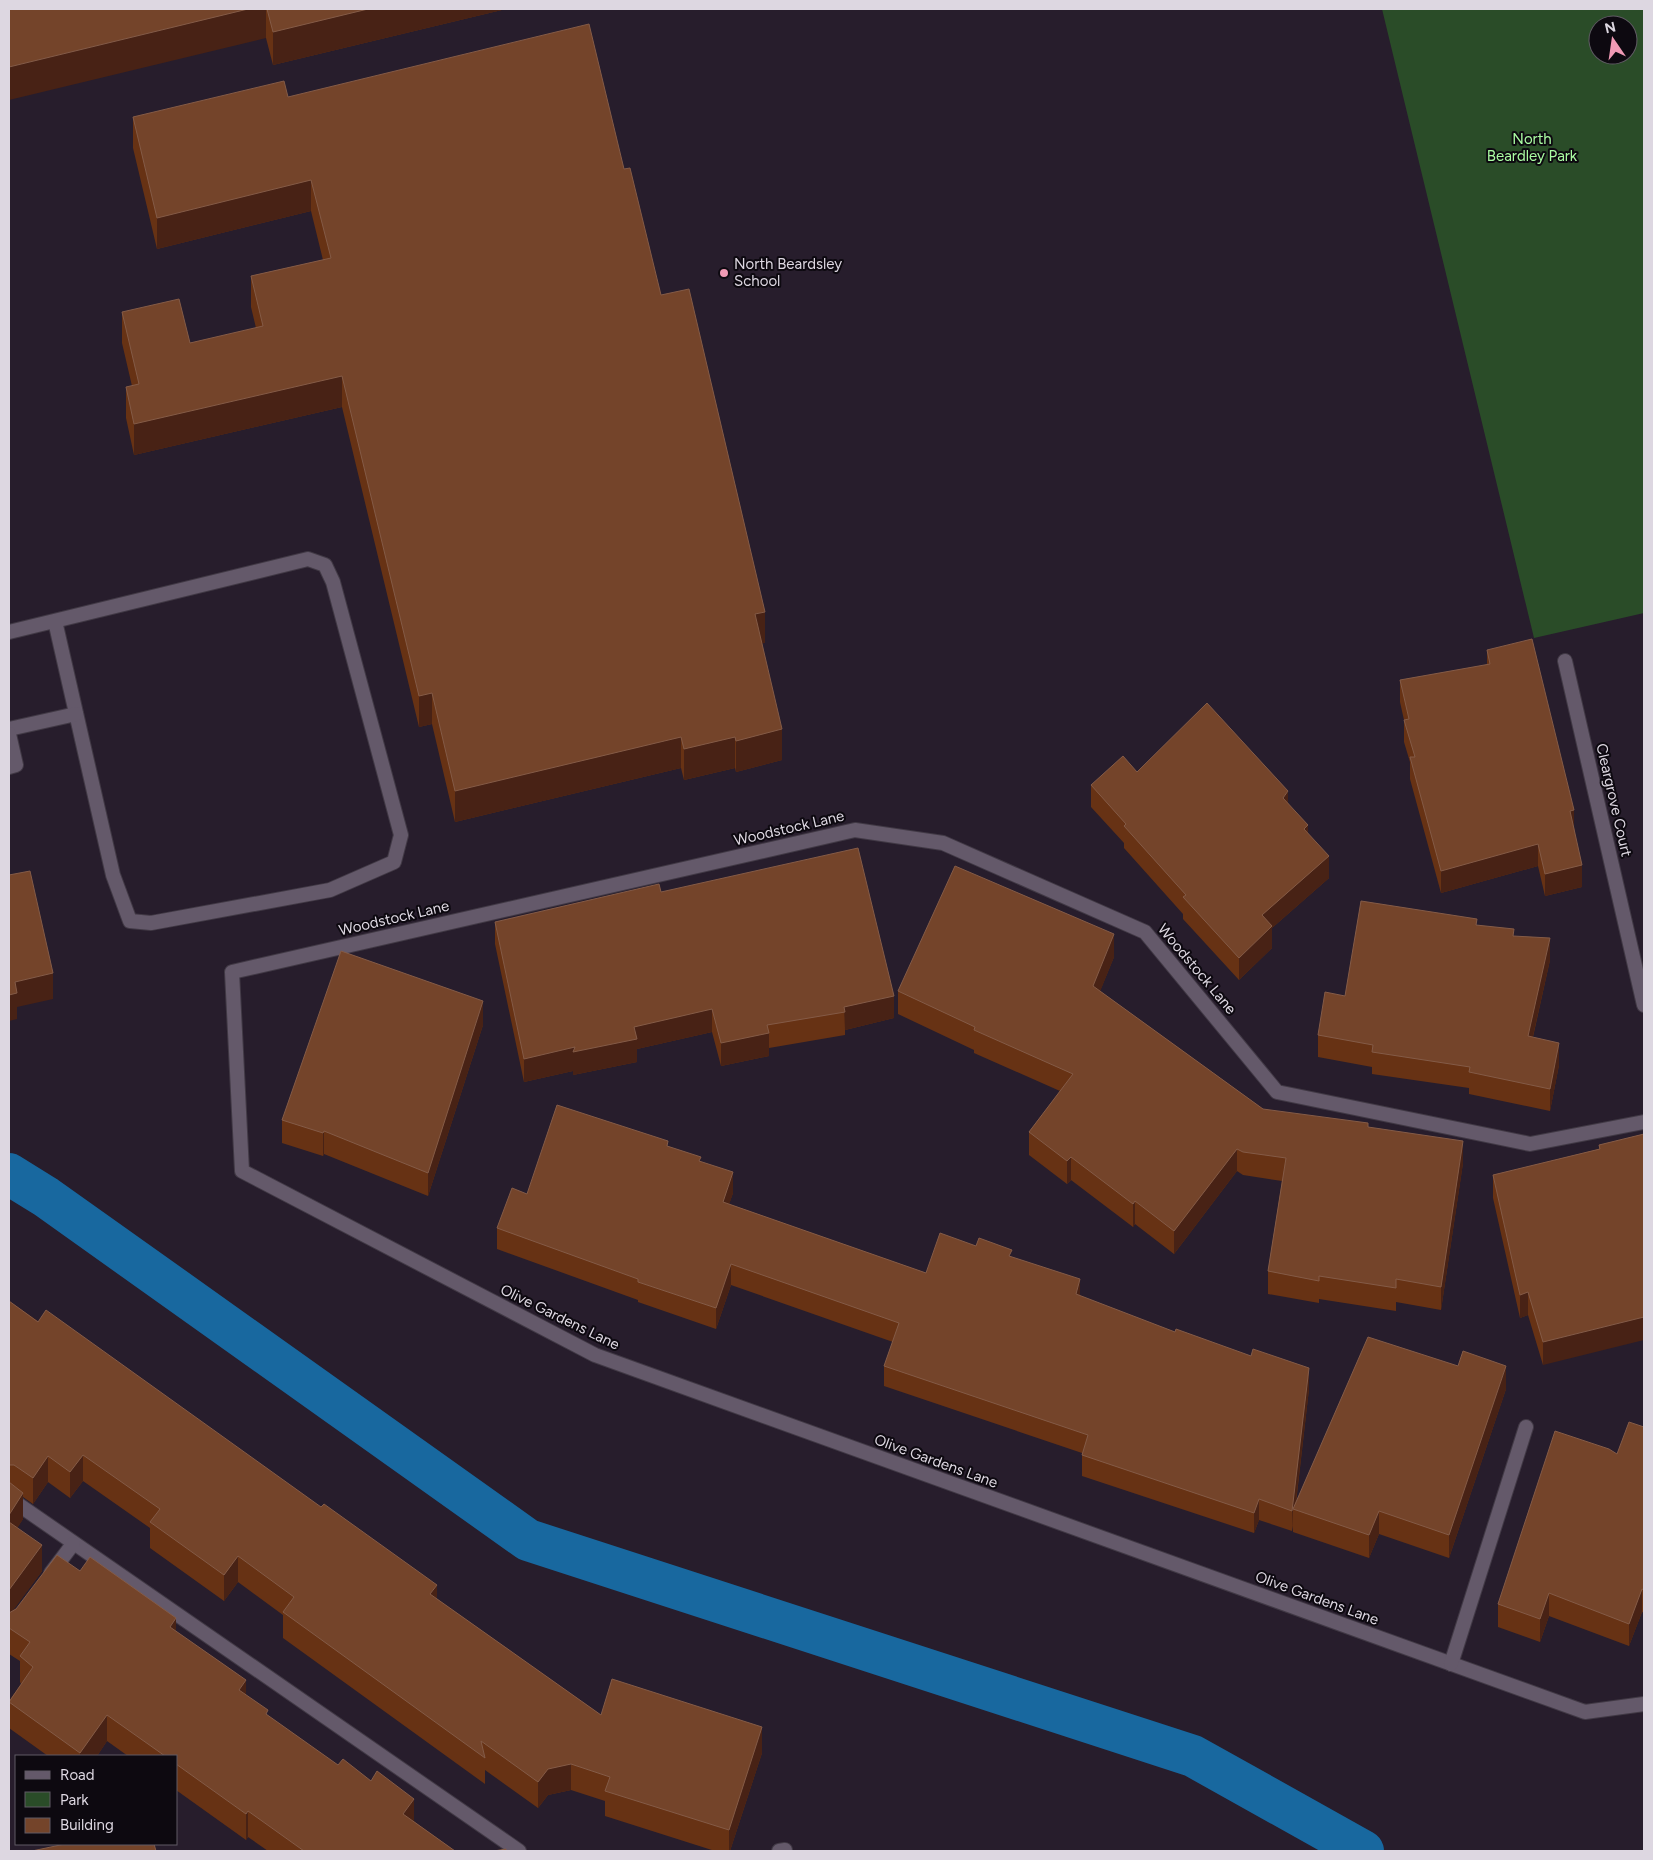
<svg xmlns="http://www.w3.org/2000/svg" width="1653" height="1860" viewBox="0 0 1653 1860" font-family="Figtree,sans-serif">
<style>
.green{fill:#2a4c28;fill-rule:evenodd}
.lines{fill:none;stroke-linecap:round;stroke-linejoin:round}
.canal{stroke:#18689f;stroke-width:42}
.service-casing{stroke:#413945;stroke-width:16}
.minor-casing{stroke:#413945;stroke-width:16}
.service{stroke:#64596a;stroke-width:14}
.minor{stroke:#64596a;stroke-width:14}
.wall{fill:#673214}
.shaded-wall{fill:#482215}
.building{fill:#74442a;stroke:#845b47}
.poi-dot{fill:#f09ab5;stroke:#0d0910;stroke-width:2}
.labels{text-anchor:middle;stroke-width:4;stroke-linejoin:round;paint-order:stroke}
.park-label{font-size:15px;fill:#aafca2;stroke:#0d0910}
.poi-label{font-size:15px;fill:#ddd7e1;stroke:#0d0910;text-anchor:start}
.street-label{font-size:15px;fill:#ddd7e1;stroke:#0d0910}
</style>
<rect width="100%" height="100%" fill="#271d2c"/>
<!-- green -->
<path class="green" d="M1382,9H1644V613L1534,638ZM1598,25H1628V55H1598Z"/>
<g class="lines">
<!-- canal -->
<path class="canal" d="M9,1174L46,1197L528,1540L1193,1756L1363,1851"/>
<defs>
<g id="service">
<path d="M9,632L308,559L325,565L333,582L401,835L394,862L330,890L151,923L130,921L113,875L55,621"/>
<path d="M9,729L76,714"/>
<path d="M9,1498L519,1851"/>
<path d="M51,1573L73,1544"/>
<path d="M779,1851L785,1850"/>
</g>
<g id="minor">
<path d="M1565,661L1644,1005"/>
<path d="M9,734L16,765L9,767"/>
<path d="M1644,1122L1530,1144L1277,1092L1145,932L943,843L855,830L232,972L242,1171L595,1355L1585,1712L1644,1704"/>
<path d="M1451,1664L1526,1427"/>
</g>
</defs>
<!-- service casing -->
<use href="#service" class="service-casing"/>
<!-- minor casing -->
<use href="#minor" class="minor-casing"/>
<!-- service -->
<use href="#service" class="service"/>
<!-- minor -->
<use href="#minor" class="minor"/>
</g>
<!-- wall -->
<g class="wall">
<path d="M9,9H506L273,65L266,38Z"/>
<path d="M288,97L624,169L661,295L765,643H762L782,760L736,772L735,768L684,780L681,768L455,822L432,724L419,727L342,407L134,455L126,418V387L132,386L122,343V312L190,343L256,328L251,307V276L323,260L311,211L157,249L133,148V117Z"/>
<path d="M1487,650L1574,827L1582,887L1545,896L1538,866L1441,893L1410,779V762L1404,742V720L1400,702V680L1487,665Z"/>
<path d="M1137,772L1288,803L1308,834L1329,878L1272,928V948L1239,980L1183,919V914L1124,848V843L1091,807V785Z"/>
<path d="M661,892L894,1018L845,1030V1035L769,1048V1056L721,1066L712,1032L637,1049V1062L573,1075V1071L524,1082L495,944V922Z"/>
<path d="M1477,926L1514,936L1550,960L1533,1037L1559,1065L1550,1111L1469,1094V1088L1372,1074V1067L1318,1057V1035L1345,996Z"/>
<path d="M1114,957L1100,991L1263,1109L1368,1127L1463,1163L1441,1310L1396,1302V1311L1319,1299V1303L1268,1294V1271L1282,1181L1243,1175L1237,1171L1174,1254L1135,1224L1133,1227L1071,1180L1067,1184L1029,1155V1132L1060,1091L974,1053V1050L898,1014V991Z"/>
<path d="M483,1025L428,1196L324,1154L323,1156L282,1143V1120Z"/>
<path d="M1644,1134L1543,1365L1528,1315L1520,1318L1493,1198V1175L1599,1149V1145Z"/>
<path d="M668,1146L701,1162L733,1193L729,1204L926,1273L976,1246L1012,1257L1080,1296L1309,1389L1296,1503L1506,1389L1449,1558L1379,1534L1369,1558L1293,1532V1526L1292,1531L1259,1520L1254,1533L1082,1476V1453L884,1386V1366L893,1342L731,1285L716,1329L638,1302V1300L497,1249V1228L527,1194Z"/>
<path d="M9,1301L437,1599L601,1715L762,1753L730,1851H715L605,1816V1801L571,1790L548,1795L538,1808L485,1770V1784L283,1638V1615L238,1582L224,1601L150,1548V1528L83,1481L70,1498L48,1482L33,1504L23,1497V1519L17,1528L42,1571L12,1611L80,1571L176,1631L268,1716L455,1851H268L248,1837L246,1840L176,1790V1756H128L107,1741L97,1756H48L9,1728V1701L21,1684L20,1682V1661L9,1654Z"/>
<path d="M1644,1427V1613L1642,1612L1629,1646L1549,1616L1540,1642L1498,1627V1604L1617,1454Z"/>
</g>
<!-- shaded-wall -->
<g class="shaded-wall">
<path d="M248,9H266V38L9,100V67Z"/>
<path d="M368,9H506L273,65V32Z"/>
<path d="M311,180V211L157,249V218Z"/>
<path d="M342,376V407L134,455V424Z"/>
<path d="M765,612V643L755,645V614Z"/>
<path d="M432,693V724L419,727V696Z"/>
<path d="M782,729V760L736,772V741Z"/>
<path d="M681,737V768L455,822V791Z"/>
<path d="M735,737V768L684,780V749Z"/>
<path d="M1288,791V814L1283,798Z"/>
<path d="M1574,810V832L1570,811Z"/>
<path d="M1308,825V847L1304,829Z"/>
<path d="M1538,844V866L1441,893V871Z"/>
<path d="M1329,856V878L1272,928V948L1239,980V958L1262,915Z"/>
<path d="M1582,865V887L1545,896V874Z"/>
<path d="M1114,934V957L1093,1009V986Z"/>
<path d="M1550,938V960L1528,1058V1036Z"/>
<path d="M53,973V999L17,1007V1019L9,1021V995L15,982Z"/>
<path d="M894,996V1018L845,1030L844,1007Z"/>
<path d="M483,1001V1025L428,1196V1173Z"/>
<path d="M712,1009V1032L637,1049V1062L573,1075V1071L524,1082V1059L634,1027Z"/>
<path d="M769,1033V1056L721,1066V1043Z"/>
<path d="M1559,1043V1065L1550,1111V1089Z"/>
<path d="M324,1131V1154L323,1156V1133Z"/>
<path d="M1463,1141V1163L1441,1310V1287Z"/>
<path d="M1237,1149V1171L1174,1254V1231Z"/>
<path d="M1071,1157V1180L1067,1184V1161Z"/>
<path d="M733,1172V1193L723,1223V1202Z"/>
<path d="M1135,1201V1224L1133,1227V1204Z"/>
<path d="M731,1264V1285L716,1329V1308Z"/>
<path d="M1080,1279V1300L1076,1294Z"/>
<path d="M1528,1292V1315L1520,1318V1295Z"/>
<path d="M1644,1317V1340L1543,1365V1342Z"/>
<path d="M1506,1366V1389L1449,1558V1535Z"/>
<path d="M1309,1368V1389L1295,1509H1293L1292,1531V1511Z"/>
<path d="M83,1455V1481L70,1498V1472Z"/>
<path d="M48,1456V1482L33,1504V1478Z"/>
<path d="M23,1493V1519L9,1541V1515Z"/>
<path d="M1259,1499V1520L1254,1533V1513Z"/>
<path d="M1379,1511V1534L1369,1558V1535Z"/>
<path d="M42,1545V1571L9,1616V1590Z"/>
<path d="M238,1556V1582L224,1601V1575Z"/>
<path d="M437,1585V1610L430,1594Z"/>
<path d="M1642,1589V1612L1629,1646V1624Z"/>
<path d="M1549,1593V1616L1540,1642V1619Z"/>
<path d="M176,1618V1644L170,1627Z"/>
<path d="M246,1680V1706L239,1690Z"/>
<path d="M107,1715V1741L97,1756H80V1753Z"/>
<path d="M762,1727V1753L730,1851H729V1830Z"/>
<path d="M571,1764V1790L548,1795L538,1808V1782L548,1769Z"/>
<path d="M414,1799V1824L403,1814Z"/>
<path d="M248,1811V1837L246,1840V1814Z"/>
</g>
<!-- building -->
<g class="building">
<path d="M9,9H248L9,67Z"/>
<path d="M267,9H368L273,32Z"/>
<path d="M589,24L624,169L630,168L661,295L689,289L765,612L755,614L782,729L736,741L735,737L684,749L681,737L455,791L432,693L419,696L342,376L134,424L126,387L139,384L122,312L179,299L190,343L263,326L251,276L331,258L311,180L157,218L133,117L284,81L288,97Z"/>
<path d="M1532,639L1574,810L1570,811L1582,865L1545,874L1538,844L1441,871L1410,757H1415L1404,720L1409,719L1400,680L1490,664L1487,650Z"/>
<path d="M1207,703L1288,791L1283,798L1308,825L1304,829L1329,856L1262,915L1272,926L1239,958L1183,897L1186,895L1124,826L1126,824L1091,785L1123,756L1137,772Z"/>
<path d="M858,848L894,996L844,1007L845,1012L767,1025L769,1033L721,1043L712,1009L634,1027L637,1039L573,1052L575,1047L524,1059L495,922L659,884L661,892Z"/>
<path d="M955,866L1114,934L1093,986L1263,1109L1368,1123V1127L1463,1141L1441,1287L1396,1279V1288L1319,1276V1281L1268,1271L1286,1158L1243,1152L1237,1149L1174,1231L1135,1201L1133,1204L1071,1157L1067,1161L1029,1132L1073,1074L974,1030L975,1027L898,991Z"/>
<path d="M30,871L53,973L15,982L17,993L9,995V875Z"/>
<path d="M1361,901L1477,919L1476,925L1514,929L1513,936L1550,938L1528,1036L1559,1043L1550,1089L1469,1072L1470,1067L1372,1052L1373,1045L1318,1035L1325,992L1345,996Z"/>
<path d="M341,951L483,1001L428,1173L324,1131L323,1133L282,1120Z"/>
<path d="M557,1105L668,1141L667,1146L701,1157L699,1161L733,1172L723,1202L926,1273L940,1233L976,1246L979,1238L1012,1250L1009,1256L1080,1279L1076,1294L1175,1332L1176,1329L1251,1356L1253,1349L1309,1368L1292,1511L1259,1499L1254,1513L1082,1455L1088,1435L884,1366L899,1323L731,1264L716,1308L638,1282V1279L497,1228L512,1188L527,1194Z"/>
<path d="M1644,1134V1317L1543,1342L1528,1292L1520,1295L1493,1175L1600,1149L1599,1145Z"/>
<path d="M9,1301L38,1322L46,1310L321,1507L324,1504L437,1585L430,1594L601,1715L612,1679L762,1727L729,1830L605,1791L610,1777L571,1764L548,1769L538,1782L481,1741L485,1758L283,1612L294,1597L238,1556L224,1575L150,1522L160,1509L83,1455L70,1472L48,1456L33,1478L14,1465H9Z"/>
<path d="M1368,1337L1458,1366L1463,1351L1506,1366L1449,1535L1379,1511L1369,1535L1293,1509Z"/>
<path d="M1629,1422L1644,1427V1590L1642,1589L1629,1624L1549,1593L1540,1619L1498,1604L1555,1431L1609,1449L1617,1454Z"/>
<path d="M9,1482L23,1493L9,1515Z"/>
<path d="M9,1522L42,1545L9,1590Z"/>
<path d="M57,1555L80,1571L90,1557L176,1618L170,1627L246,1680L239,1690L268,1710L266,1714L338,1765L343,1759L371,1781L377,1771L414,1799L403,1814L455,1851H304L248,1811L246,1814L176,1764V1756H165L107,1715L80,1753L9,1702L33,1667L20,1656L30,1642L9,1628V1613L16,1609Z"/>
<path d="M65,1844H154L156,1851H32Z"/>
<path d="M506,1849V1851H494Z"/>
</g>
<!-- markers -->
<circle class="poi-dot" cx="724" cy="273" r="5"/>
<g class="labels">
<!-- park labels -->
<g class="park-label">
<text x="1532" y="144">North<tspan x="1532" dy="17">Beardley Park</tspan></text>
</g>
<!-- poi labels -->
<g class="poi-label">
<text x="734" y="269">North Beardsley<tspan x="734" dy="17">School</tspan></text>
</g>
<!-- street labels -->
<g class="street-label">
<text transform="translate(1614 800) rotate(77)" y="5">Cleargrove Court</text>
<text transform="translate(789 828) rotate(-13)" y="5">Woodstock Lane</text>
<text transform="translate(394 918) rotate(-13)" y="5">Woodstock Lane</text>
<text transform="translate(1197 969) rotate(50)" y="5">Woodstock Lane</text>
<text transform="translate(560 1317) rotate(26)" y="5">Olive Gardens Lane</text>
<text transform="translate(936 1461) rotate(20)" y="5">Olive Gardens Lane</text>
<text transform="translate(1317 1598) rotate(20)" y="5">Olive Gardens Lane</text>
</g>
</g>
<!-- border -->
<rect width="1653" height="1860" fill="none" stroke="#ddd7e1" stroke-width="20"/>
<!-- legend -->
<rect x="15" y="1755" width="162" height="90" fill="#0d0910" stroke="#605b64"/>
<rect x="25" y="1771" width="25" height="8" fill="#64596a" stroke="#605b64"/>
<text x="60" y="1780" font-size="15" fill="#ddd7e1">Road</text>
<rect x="25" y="1792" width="25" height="15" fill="#2a4c28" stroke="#605b64"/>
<text x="60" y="1805" font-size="15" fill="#ddd7e1">Park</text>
<rect x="25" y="1818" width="25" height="15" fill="#74442a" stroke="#605b64"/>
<text x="60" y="1830" font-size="15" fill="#ddd7e1">Building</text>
<!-- north arrow -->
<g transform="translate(1613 40) rotate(347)"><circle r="24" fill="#0d0910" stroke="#605b64"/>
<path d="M0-4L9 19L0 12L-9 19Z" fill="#f09ab5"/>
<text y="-8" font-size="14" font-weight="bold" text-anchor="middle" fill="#ddd7e1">N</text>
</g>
</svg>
